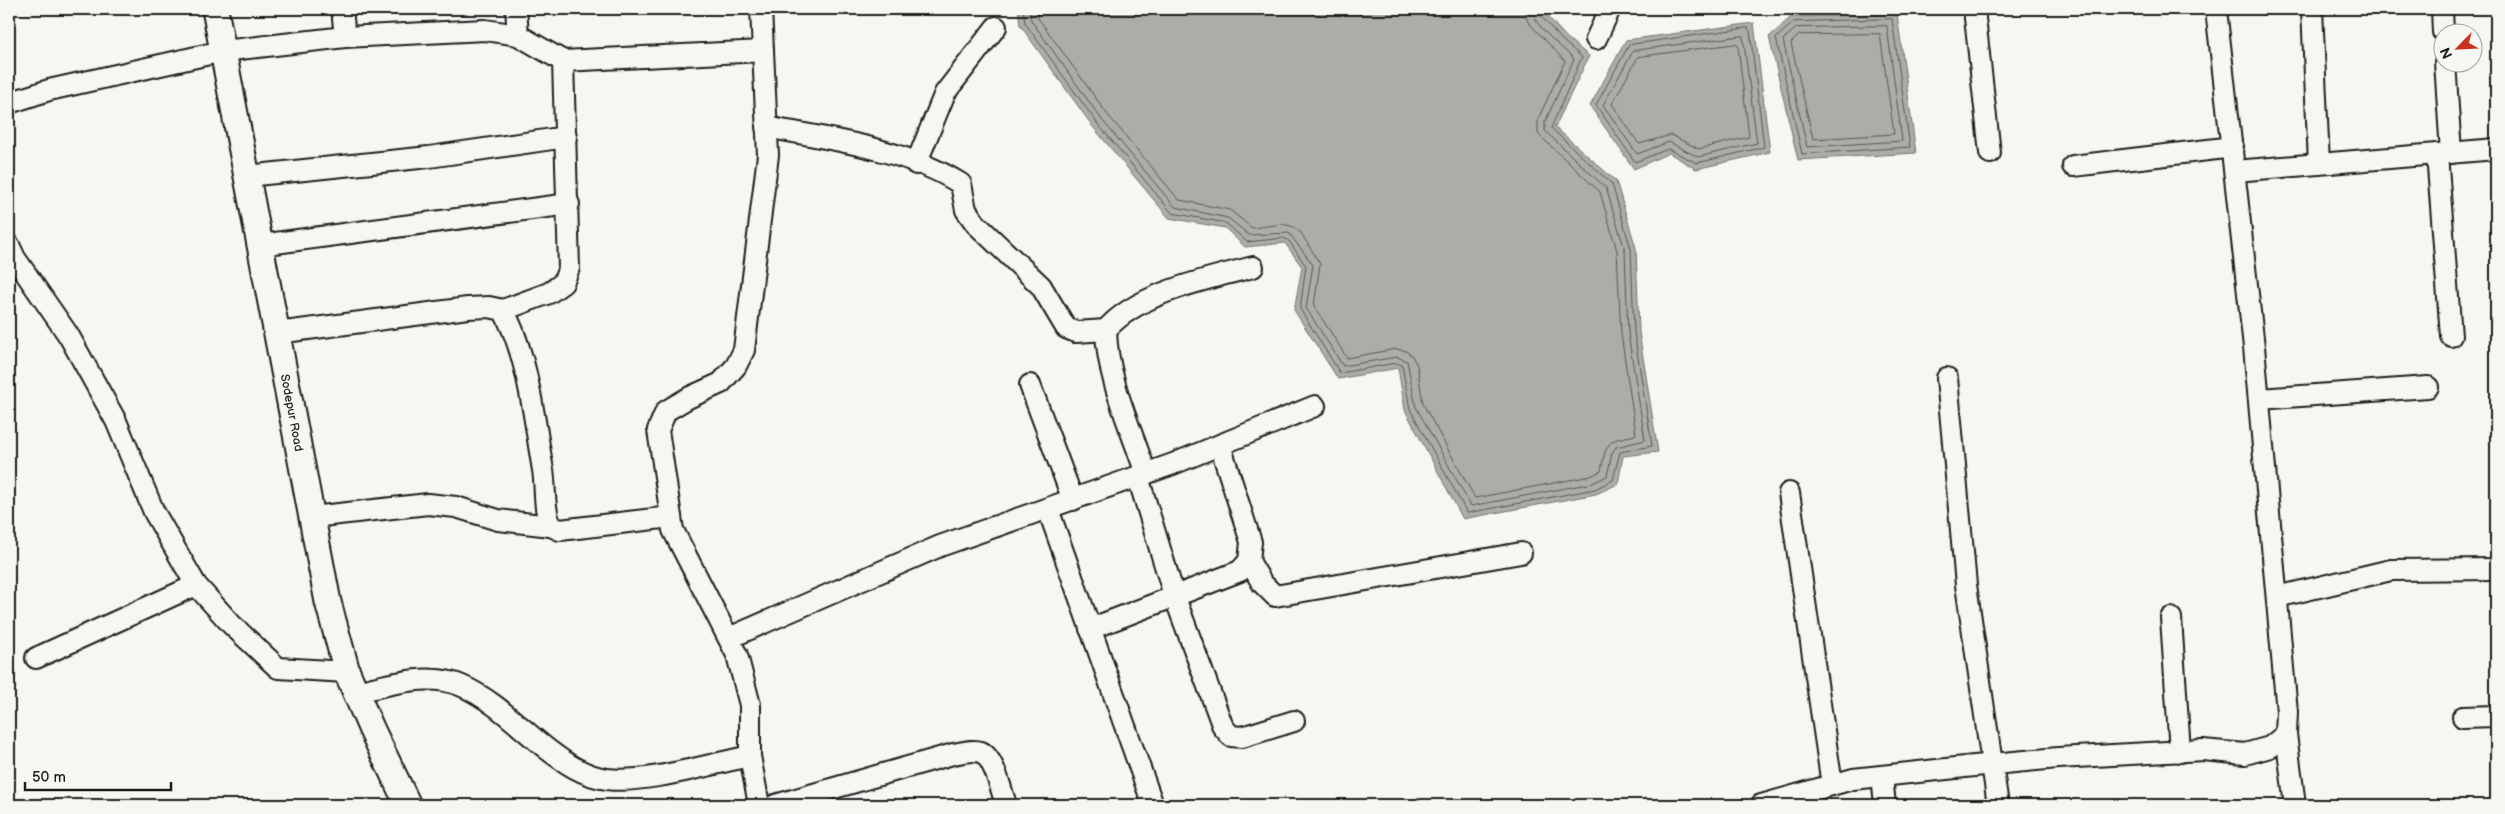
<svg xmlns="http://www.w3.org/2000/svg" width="2505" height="814" viewBox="0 0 2505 814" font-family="'Balsamiq Sans',sans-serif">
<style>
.water{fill:#acaca9;stroke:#727271}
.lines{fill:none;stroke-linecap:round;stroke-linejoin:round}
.shore{stroke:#565654;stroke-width:1}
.minor-casing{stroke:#1c1c1c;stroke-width:24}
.major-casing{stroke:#1c1c1c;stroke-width:29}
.minor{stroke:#f6f6f2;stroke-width:20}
.major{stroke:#f6f6f2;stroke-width:25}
.labels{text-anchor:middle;stroke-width:4;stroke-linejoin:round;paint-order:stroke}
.street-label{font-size:12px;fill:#1c1c1c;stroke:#f6f6f2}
</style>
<rect width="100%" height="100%" fill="#f6f6f2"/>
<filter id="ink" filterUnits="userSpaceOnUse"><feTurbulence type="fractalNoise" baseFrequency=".02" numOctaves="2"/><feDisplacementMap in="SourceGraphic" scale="10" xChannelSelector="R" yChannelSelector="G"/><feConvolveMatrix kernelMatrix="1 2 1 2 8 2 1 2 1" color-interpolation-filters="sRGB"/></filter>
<g filter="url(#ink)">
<!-- water -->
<g class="water">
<path d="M1018,9H1541L1567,38L1589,56L1555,127L1616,181L1636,248L1639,332L1658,452L1623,456L1618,484L1596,494L1463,519L1405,410L1398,368L1338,379L1294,310L1302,267L1285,243L1245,247L1225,228L1169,218L1093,127L1020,25Z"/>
<path d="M1897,14L1916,153L1798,160L1769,37L1791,17Z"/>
<path d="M1754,23L1770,152L1696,169L1669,153L1634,169L1590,106L1626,40Z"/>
</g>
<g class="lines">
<!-- shore -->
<g class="shore">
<path d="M1023,9L1025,23L1097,123L1172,213L1226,223L1247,242L1284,238L1289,241L1306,266L1300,309L1340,373L1396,363L1402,365L1410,409L1467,513L1595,489L1613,480L1620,452L1652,446L1634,332L1631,249L1612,184L1551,128L1582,57L1563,41L1539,14L1538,9"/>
<path d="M1029,9L1031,20L1102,120L1175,207L1228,218L1249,235L1289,233L1313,265L1306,308L1343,366L1397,357L1407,361L1416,407L1471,506L1593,483L1607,476L1612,453L1616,447L1645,440L1628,333L1625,250L1606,188L1545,131V122L1574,59C1563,47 1533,27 1532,9"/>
<path d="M1037,9L1038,18L1108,115L1179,200L1230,210L1252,228L1283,224L1294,227L1301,233L1320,264L1314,306L1347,358L1396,349L1406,351L1412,356L1417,365L1423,404L1475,498L1591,476L1601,471C1604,457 1604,441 1621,438C1627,436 1632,437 1636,434L1621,334L1617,251L1600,192L1538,134V119L1565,61L1528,22L1524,9"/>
<path d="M1892,19L1910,147L1802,154L1776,38L1794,22Z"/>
<path d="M1887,26L1902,141L1807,147L1783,40L1796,28Z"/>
<path d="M1748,28L1750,31L1764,147L1697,163L1668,149L1635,162L1596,105L1629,45Z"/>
<path d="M1880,34L1894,134L1813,139L1791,43L1799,35Z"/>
<path d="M1743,36L1757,143L1698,157L1669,142L1637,154L1603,105L1633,51Z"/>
<path d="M1736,44L1738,46L1749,137L1699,149L1671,135L1639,144L1612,104L1638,57Z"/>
</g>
<defs>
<g id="minor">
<path d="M342,9L345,37"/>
<path d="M516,9L518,35"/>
<path d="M1974,9L1990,153"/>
<path d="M2312,9L2319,164"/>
<path d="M2442,9L2443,32"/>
<path d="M1596,39L1610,9"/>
<path d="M2445,62L2451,153"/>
<path d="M9,103L49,90L223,51L345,37L485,30L518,35L563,61L763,51"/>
<path d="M766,127C829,139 907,149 961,184L966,210L976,224L1041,286L1066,328L1076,332L1106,330"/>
<path d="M2437,154L2451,336"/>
<path d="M916,164L945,93L996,27"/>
<path d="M2073,166L2233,147"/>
<path d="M2235,171L2496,149"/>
<path d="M247,176L429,157L566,137"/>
<path d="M9,245L15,258L69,336L116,421L154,512L196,585L232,625L278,668L347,672"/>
<path d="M260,245L569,204"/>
<path d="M503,310L549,293L563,283L569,268L563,61"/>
<path d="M277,333L468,308L489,307L503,310C528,354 534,419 543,470C546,488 543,509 551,526L560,530L671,517"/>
<path d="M1947,378L1966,585L1998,805"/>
<path d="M1030,385L1073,500"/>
<path d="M2259,399L2428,387"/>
<path d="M1146,474C1131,428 1107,379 1106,330C1137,293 1207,279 1253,267"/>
<path d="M1138,477L1174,595L1223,727L1231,736L1242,737L1294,721"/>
<path d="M1789,493L1832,785"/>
<path d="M1048,509L1153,805"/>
<path d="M312,517L428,504L456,507L498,520L551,526"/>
<path d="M1249,561L1262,583L1275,596L1521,553"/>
<path d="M2277,597L2391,570L2496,569"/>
<path d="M2171,618L2180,752"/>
<path d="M1090,629L1240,571L1249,561L1251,542L1220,445"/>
<path d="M729,638L940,546L1173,464L1315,406"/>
<path d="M36,658L196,585"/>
<path d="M357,692C390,684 429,672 462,686C494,700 520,728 547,749C565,763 584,776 607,779C644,784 711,764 750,756"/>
<path d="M2463,717L2496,716"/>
<path d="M2286,734L2295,805"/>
<path d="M1882,776L1885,805"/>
<path d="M759,805L750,756V705L737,655L673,530L658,430L666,411L688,398L721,383L736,366L744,350L768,155L761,9"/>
<path d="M775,805L953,754C961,753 972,749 981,752C994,758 1002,792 1006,805"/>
<path d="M1761,805L1853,779L1993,764L2058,758L2203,750L2245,754L2270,747L2286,734L2287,712L2254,347L2216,9"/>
</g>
<g id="major">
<path id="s1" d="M215,9L328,602L347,672L371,728L408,805"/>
</g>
</defs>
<!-- minor casing -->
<use href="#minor" class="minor-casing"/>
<!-- major casing -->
<use href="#major" class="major-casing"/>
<!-- minor -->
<use href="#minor" class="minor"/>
<!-- major -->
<use href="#major" class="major"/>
</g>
</g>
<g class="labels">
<!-- street labels -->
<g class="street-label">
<text dy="4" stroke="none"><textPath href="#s1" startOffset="411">Sodepur Road</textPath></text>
</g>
</g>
<!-- margin -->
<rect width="2505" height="814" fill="none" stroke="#f6f6f2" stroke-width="30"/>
<rect x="15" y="15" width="2475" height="784" fill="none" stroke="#1c1c1c" stroke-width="2" filter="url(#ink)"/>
<!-- north arrow -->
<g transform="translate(2458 48) rotate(246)"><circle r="24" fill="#f6f6f2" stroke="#9f9f9c"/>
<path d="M0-4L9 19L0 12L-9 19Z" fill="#c8321e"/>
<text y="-8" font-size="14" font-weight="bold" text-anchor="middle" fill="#1c1c1c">N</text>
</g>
<!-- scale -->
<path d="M25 782v8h146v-8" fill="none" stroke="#1c1c1c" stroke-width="2.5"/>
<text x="32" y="782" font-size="15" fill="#1c1c1c" stroke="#f6f6f2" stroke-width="4" paint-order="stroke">50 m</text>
</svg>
